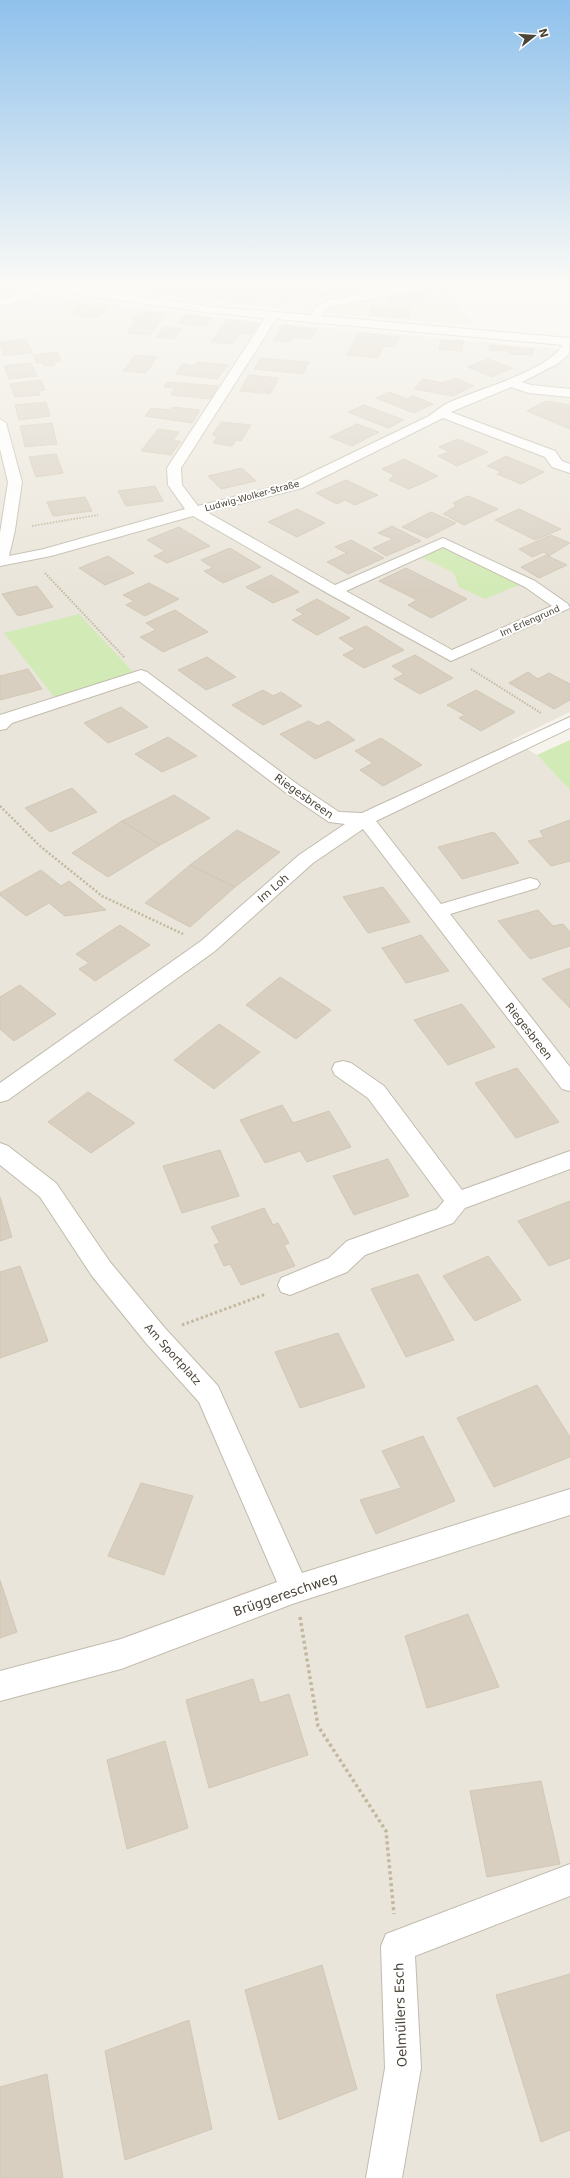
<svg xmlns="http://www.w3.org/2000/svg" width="570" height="2178" font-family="'DejaVu Sans',sans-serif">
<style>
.residential{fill:#eae5da}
.green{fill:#d2eab5}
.building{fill:#d8cfc1;stroke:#d3c7b4}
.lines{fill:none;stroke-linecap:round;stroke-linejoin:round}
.minor-casing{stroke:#c2bbae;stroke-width:2}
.path-far3{stroke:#c4b79f;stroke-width:2;stroke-dasharray:1.5 1.5;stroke-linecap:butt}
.path-far2{stroke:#c4b79f;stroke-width:2.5;stroke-dasharray:2 2;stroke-linecap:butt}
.path-far1{stroke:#c4b79f;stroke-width:3;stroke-dasharray:2.5 2.5;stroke-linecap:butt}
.path{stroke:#c4b79f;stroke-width:3.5;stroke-dasharray:3 3;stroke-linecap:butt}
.minor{fill:#fff;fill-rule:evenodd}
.labels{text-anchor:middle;stroke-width:4;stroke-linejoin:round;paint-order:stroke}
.far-street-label{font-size:9px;fill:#4b4439;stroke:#fff}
.street-label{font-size:11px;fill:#4b4439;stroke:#fff}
.near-street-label{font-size:13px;fill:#4b4439;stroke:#fff}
</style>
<rect width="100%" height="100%" fill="#f6f3ec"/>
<path class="residential" d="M 99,287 L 426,287 L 432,290 L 445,288 L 473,325 L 356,316 L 193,300 Z
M 0,288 L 84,301 L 259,322 L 570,350 L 570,712 L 512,740 L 537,755 L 570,790 L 570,2178 L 0,2178 Z"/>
<path class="green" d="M 444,546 L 519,585 L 485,599 L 459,587 L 454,573 L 421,557 Z
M 79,614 L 134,673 L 55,698 L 4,633 Z
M 570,740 L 570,790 L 537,755 Z"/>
<path class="building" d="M 159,287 L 191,287 L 183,295 L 156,291 Z
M 221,287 L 248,287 L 262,288 L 257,300 L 216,298 Z
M 273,287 L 323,287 L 327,295 L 279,299 Z
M 426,291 L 430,299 L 389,301 L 388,298 Z
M 79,304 L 108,307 L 97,318 L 70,315 Z
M 372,306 L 410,307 L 409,318 L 370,316 Z
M 140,311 L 165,314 L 150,335 L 127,333 L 137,320 L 133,320 Z
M 185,315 L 211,318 L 205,326 L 178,323 Z
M 227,319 L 259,323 L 251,334 L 241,333 L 232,344 L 211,342 Z
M 283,325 L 317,329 L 311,339 L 294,337 L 290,342 L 273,340 Z
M 164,327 L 182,329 L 175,339 L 156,337 Z
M 358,333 L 400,337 L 395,347 L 384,346 L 378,358 L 347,355 Z
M 26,339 L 32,353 L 3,356 L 0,342 Z
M 441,340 L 464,341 L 461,351 L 439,349 Z
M 491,345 L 511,347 L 534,349 L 532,355 L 509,354 L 509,351 L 489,350 Z
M 57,352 L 61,361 L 54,362 L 55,365 L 44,366 L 43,363 L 36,363 L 33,355 Z
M 135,355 L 157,357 L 146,373 L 123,371 Z
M 260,358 L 309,362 L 303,374 L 254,369 Z
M 488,359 L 512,368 L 492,377 L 468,367 Z
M 197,362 L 228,365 L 217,379 L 176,374 L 182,364 L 194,366 Z
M 31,363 L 37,376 L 9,379 L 4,366 Z
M 249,375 L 279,378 L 270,394 L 240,391 Z
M 455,378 L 474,386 L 453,396 L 414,389 L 423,379 L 443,383 Z
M 41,380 L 45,390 L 38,391 L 40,395 L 15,397 L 10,384 Z
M 167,382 L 218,386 L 211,399 L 171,395 L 175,388 L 164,387 Z
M 389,392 L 407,399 L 413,396 L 433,404 L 414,413 L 376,398 Z
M 546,401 L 570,405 L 570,429 L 527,411 Z
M 46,402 L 50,416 L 19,420 L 15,405 Z
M 364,405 L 404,420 L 388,428 L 348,412 Z
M 172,407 L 200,410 L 192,423 L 145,416 L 151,408 L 170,410 Z
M 221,422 L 251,425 L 241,441 L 236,440 L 232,446 L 213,443 L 217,437 L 212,435 Z
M 52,423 L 57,444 L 25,447 L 20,426 Z
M 357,424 L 379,432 L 352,446 L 330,437 Z
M 158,429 L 179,432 L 173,441 L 181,441 L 171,455 L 141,451 Z
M 458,439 L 488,452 L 457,466 L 438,456 L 449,452 L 439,447 Z
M 56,454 L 63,473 L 36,477 L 29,457 Z
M 506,456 L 544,472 L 521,484 L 497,474 L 502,472 L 487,466 Z
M 404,459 L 438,476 L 409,489 L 389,480 L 394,475 L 382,469 Z
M 242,468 L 256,481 L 221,489 L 208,476 Z
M 346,480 L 378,495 L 355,505 L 345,500 L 337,504 L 316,493 Z
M 155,486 L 163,501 L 126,506 L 118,491 Z
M 468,496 L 471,497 L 498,509 L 464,525 L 443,514 L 456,506 L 453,503 Z
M 85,497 L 92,511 L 53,516 L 47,502 Z
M 297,509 L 325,523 L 297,537 L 268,522 Z
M 519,509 L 561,529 L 535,540 L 495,520 Z
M 431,512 L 456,523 L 427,538 L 402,527 Z
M 392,526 L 421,541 L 386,556 L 373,548 L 393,539 L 378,533 Z
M 179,527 L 210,546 L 167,563 L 154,556 L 165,551 L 147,540 Z
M 551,535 L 570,543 L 549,556 L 544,552 L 532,557 L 519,549 Z
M 351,540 L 384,558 L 348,574 L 327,562 L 347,553 L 335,547 Z
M 230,548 L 261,567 L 223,583 L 204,571 L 213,568 L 201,560 Z
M 546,555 L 567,565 L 539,578 L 521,567 Z
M 108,556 L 134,573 L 105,585 L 79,568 Z
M 406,568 L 467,599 L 431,618 L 408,605 L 417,600 L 379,581 Z
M 271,575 L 299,592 L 273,603 L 246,587 Z
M 149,583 L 179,599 L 145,616 L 126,605 L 134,601 L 123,595 Z
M 37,586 L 53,607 L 18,616 L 2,594 Z
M 317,599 L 350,618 L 317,635 L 292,620 L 304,614 L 296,610 Z
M 175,610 L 208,632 L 163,652 L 140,637 L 156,630 L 146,623 Z
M 366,626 L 404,650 L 364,668 L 343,655 L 355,649 L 339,638 Z
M 415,655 L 453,678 L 420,694 L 394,679 L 404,674 L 392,666 Z
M 207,657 L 236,677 L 206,690 L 178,670 Z
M 28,669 L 42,689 L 0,700 L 0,676 Z
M 528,672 L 538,679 L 549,673 L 570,684 L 570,700 L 554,709 L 509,683 Z
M 263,690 L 273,696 L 281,692 L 302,706 L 263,725 L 232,705 Z
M 476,690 L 515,712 L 481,731 L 459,718 L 465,715 L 447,705 Z
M 121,707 L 148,727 L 108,743 L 84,723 Z
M 309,721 L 318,726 L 328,721 L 355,740 L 315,759 L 280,734 Z
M 168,737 L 197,756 L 162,772 L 135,754 Z
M 381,738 L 422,765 L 383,786 L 360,770 L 373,763 L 355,751 Z
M 72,788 L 97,812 L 50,832 L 25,808 Z
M 174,795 L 210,818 L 160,845 L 122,821 Z
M 570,820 L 570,861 L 551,866 L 528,841 L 544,837 L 540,831 Z
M 122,821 L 160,845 L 108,877 L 72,853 Z
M 237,830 L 280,852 L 235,887 L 190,865 Z
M 494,832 L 519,863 L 462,879 L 438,847 Z
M 190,865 L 235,887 L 190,927 L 145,903 Z
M 41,870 L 61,886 L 69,881 L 106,910 L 65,916 L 49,903 L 26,916 L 0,895 L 0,893 Z
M 383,887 L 410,922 L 368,933 L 343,897 Z
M 538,910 L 553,926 L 563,924 L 570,932 L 570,946 L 530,959 L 498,921 Z
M 120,925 L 150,945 L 95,981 L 79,969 L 89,963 L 76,954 Z
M 421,935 L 449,971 L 406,983 L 382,948 Z
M 570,968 L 570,1008 L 542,979 Z
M 280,977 L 331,1010 L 296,1039 L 246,1005 Z
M 20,985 L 56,1014 L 14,1041 L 0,1029 L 0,997 Z
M 462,1004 L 495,1047 L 448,1065 L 414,1020 Z
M 219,1024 L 260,1052 L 214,1089 L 174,1060 Z
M 517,1068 L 559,1122 L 516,1138 L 475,1083 Z
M 88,1092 L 135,1123 L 91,1153 L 48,1122 Z
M 282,1105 L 293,1123 L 329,1111 L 351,1147 L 307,1162 L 300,1151 L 265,1163 L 240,1120 Z
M 220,1150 L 239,1196 L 182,1213 L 163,1166 Z
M 388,1159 L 409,1196 L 354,1215 L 333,1176 Z
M 0,1197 L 12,1237 L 0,1241 Z
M 570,1201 L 570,1258 L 549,1266 L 518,1221 Z
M 264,1208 L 273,1225 L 278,1223 L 289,1243 L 284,1245 L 295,1266 L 241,1285 L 230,1264 L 224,1266 L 214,1245 L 220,1243 L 211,1227 Z
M 488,1256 L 521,1300 L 475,1321 L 443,1276 Z
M 20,1266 L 48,1341 L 0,1358 L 0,1272 Z
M 418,1274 L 454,1340 L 406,1357 L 371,1289 Z
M 338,1333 L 365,1387 L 300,1408 L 275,1352 Z
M 537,1385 L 570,1437 L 570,1457 L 494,1487 L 457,1418 Z
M 423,1436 L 455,1501 L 376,1534 L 360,1500 L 401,1488 L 382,1451 Z
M 141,1483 L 193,1496 L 164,1575 L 108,1556 Z
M 0,1580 L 17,1632 L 0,1638 Z
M 468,1614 L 499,1687 L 427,1708 L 405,1636 Z
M 253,1679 L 260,1703 L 289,1694 L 308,1755 L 209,1788 L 186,1700 Z
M 165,1741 L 188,1828 L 127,1849 L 107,1760 Z
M 541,1781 L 560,1864 L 487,1877 L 470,1791 Z
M 322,1965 L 357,2089 L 279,2120 L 245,1990 Z
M 570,1974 L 570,2130 L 541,2142 L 496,1995 Z
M 189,2020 L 212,2129 L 125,2160 L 105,2051 Z
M 47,2074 L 63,2178 L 0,2178 L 0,2087 Z"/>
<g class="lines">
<g class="minor-casing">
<path id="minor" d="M 31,287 L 74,287 L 213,307 L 311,315 L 317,306 L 329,300 L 401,287 L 429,287 L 424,290 L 332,306 L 325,310 L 321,316 L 570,338 L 569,354 L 557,364 L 522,382 L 531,385 L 570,389 L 570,397 L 529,393 L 511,387 L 451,412 L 555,451 L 562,461 L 570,464 L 570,473 L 552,467 L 545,457 L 443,418 L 302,488 L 207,512 L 335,585 L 443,538 L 535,581 L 568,604 L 570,608 L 451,661 L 329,594 L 193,516 L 51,556 L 0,566 L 0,533 L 8,482 L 0,449 L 0,419 L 6,423 L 22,482 L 15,530 L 9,556 L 44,549 L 185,509 L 168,485 L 167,468 L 265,318 L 213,313 L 43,290 L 26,300 L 0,306 L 0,300 L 18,295 ZM 276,319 L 563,345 C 546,372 477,389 448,403 C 440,407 434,413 427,417 L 292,482 L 198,506 L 182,485 L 181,468 ZM 443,547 L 525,587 L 552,606 L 452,650 L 346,591 Z
M 141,670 L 147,672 L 297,784 L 339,812 L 362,813 L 570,717 L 570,728 L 376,821 L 441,904 L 530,878 L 537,880 L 540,884 L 537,888 L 450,914 L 570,1067 L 570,1091 L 562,1089 L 363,829 L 313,863 L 215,951 L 8,1100 L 0,1102 L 0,1083 L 201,941 L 299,855 L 345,824 L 329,822 L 285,792 L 139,681 L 12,723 L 6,729 L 0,730 L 0,715 Z
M 343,1061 L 351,1063 L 384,1086 L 462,1190 L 570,1151 L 570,1169 L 465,1208 L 453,1223 L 365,1255 L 347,1272 L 290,1295 L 281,1292 L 278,1285 L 281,1278 L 329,1258 L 347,1241 L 437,1209 L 444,1201 L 368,1098 L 335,1075 L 332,1069 L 335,1063 Z
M 0,1143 L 8,1146 L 56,1183 L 110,1262 L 164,1327 L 218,1386 L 302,1573 L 570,1489 L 570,1515 L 295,1603 L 121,1669 L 0,1701 L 0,1671 L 121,1639 L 277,1582 L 199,1402 L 146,1343 L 92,1276 L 40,1197 L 0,1165 Z
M 570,1864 L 570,1896 L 415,1956 L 421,2068 L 402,2178 L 366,2178 L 385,2068 L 381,1946 L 386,1934 Z"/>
</g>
<path class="path-far3" d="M 32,526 L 98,515
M 45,573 L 125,658
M 471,669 L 541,713"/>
<path class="path-far2" d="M 0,806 L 40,846 L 102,896 L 183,934"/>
<path class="path-far1" d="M 182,1325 L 266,1294"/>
<path class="path" d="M 300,1617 L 318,1726 L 386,1831 L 394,1914"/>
<use href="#minor" class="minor"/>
</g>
<linearGradient id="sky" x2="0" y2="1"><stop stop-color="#8fc1ec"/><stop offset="0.48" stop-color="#fbfaf6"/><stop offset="1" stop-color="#fbfaf6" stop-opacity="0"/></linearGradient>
<rect width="570" height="592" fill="url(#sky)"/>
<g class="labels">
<g class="far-street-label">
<text transform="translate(252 496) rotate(-15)" y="3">Ludwig-Wolker-Straße</text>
<text transform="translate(530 621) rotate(-24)" y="3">Im Erlengrund</text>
</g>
<g class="street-label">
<text transform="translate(304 796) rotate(35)" y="4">Riegesbreen</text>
<text transform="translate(273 888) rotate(-41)" y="4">Im Loh</text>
<text transform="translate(529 1031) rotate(52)" y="4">Riegesbreen</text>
<text transform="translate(173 1354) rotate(48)" y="4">Am Sportplatz</text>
</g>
<g class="near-street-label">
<text transform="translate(285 1594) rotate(-19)" y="5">Brüggereschweg</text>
<text transform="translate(400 2015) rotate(-92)" y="5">Oelmüllers Esch</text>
</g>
</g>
<g transform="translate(534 36) rotate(73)" stroke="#ffffff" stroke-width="3" paint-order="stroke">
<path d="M0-3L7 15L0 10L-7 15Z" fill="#4b4439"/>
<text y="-6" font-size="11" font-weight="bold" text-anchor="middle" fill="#4b4439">N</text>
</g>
</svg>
